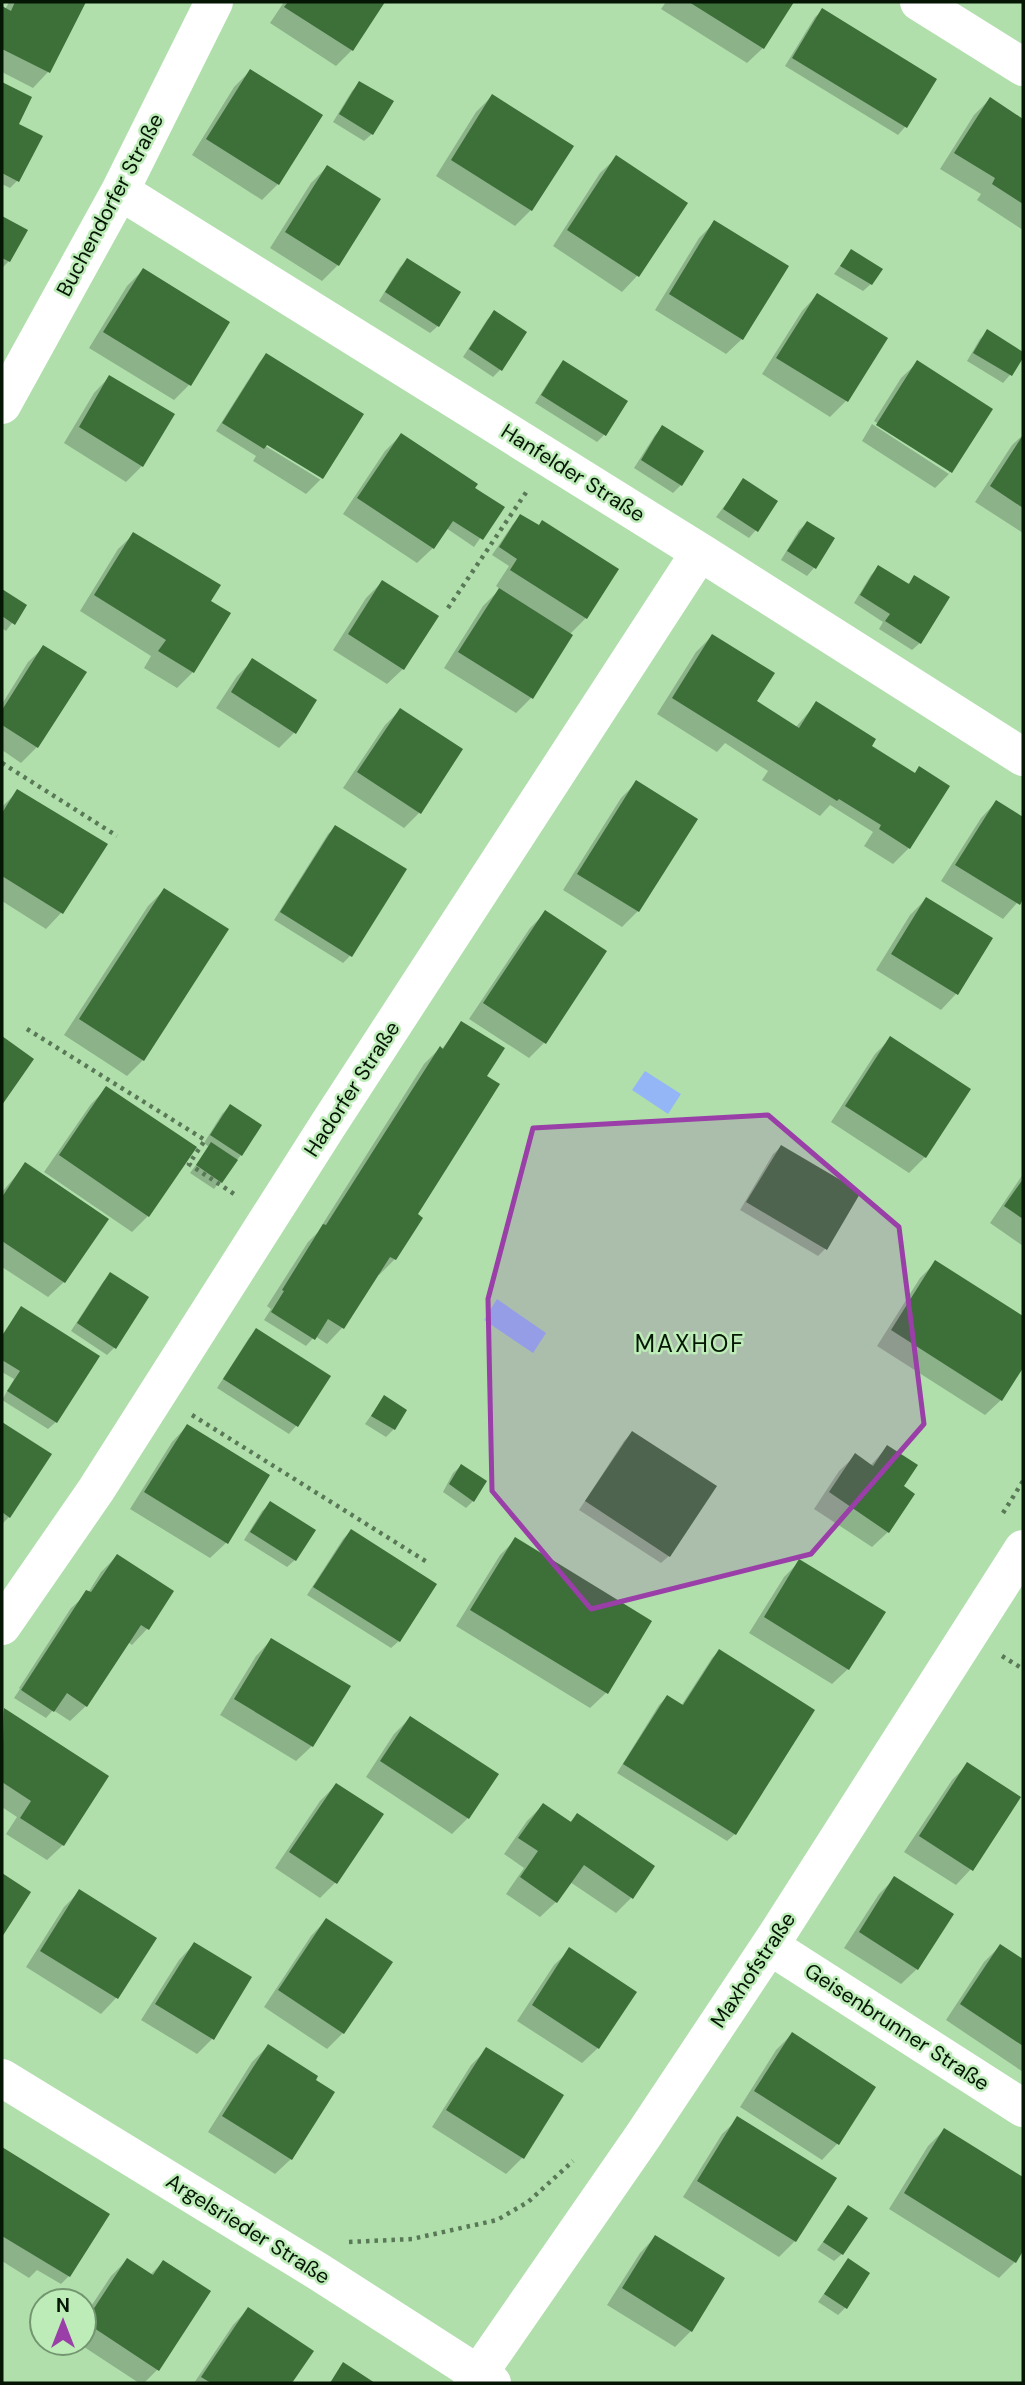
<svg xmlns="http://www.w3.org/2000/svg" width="1025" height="2385" font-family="'DM Sans',sans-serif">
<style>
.water{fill:#94b6f7}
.shadow{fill:#0003;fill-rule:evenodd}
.building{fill:#3d6f39}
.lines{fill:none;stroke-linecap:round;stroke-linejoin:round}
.path{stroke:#587856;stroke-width:4.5;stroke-dasharray:3.5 5;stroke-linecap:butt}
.minor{stroke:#fff;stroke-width:38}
.marked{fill:#9a3ea8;fill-opacity:0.2;stroke:#9a3ea8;stroke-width:5;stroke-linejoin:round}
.labels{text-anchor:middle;stroke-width:5;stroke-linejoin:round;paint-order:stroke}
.street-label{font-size:21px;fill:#051604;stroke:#bdecb8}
.quarter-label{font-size:24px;letter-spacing:2px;fill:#051604;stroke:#bdecb8}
</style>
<rect width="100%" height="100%" fill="#b0dfac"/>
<path class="water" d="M 645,1071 L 681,1094 L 668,1114 L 632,1090 Z
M 497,1299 L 546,1333 L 533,1353 L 484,1320 Z"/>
<path class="shadow" d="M 9,2 L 84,2 L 48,72 L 33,88 L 2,72 L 2,8 L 5,10 Z
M 284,2 L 383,2 L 352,50 L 336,66 L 270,23 Z
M 666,2 L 792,2 L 763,48 L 747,63 L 661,9 Z
M 823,10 L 935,79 L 905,127 L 898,135 L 785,66 L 815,17 Z
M 250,71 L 278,184 L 262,200 L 192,155 L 234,87 Z
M 360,83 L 372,134 L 364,141 L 333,122 L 352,91 Z
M 2,84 L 30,98 L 16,125 L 18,180 L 10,188 L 2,184 Z
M 492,96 L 531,210 L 515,226 L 436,176 L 476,112 Z
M 990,99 L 1023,120 L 1023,230 L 977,200 L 981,194 L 940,169 L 974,115 Z
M 616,158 L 685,203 L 637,276 L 622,292 L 553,246 L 600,173 Z
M 327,167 L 338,265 L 322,281 L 270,248 L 311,183 Z
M 2,218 L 25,231 L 9,261 L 2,268 Z
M 715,222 L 742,339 L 726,354 L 655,310 L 699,238 Z
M 851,251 L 871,284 L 863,291 L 834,274 Z
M 408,260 L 438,326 L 430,333 L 379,301 L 400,267 Z
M 143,270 L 189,385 L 174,400 L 89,348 L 127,286 Z
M 817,295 L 886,338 L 846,401 L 830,417 L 762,374 L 802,311 Z
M 494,313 L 501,369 L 493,377 L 463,357 L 487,320 Z
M 987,332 L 1023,354 L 1010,375 L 1003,383 L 967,361 L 980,339 Z
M 266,355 L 322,478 L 306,494 L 253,461 L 256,456 L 216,431 L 259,363 ZM 261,439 L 321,476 L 321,480 L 259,442 Z
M 564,363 L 604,435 L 597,442 L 535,403 L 556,370 Z
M 917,363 L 991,409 L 949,473 L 949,470 L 874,421 L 901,378 Z
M 109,377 L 142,466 L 126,482 L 64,443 L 94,393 Z
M 872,424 L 949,474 L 935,488 L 862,441 Z
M 662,428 L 681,485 L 673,493 L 634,468 L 655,435 Z
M 401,435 L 502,507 L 474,547 L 446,528 L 433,548 L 417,563 L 343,514 L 385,451 Z
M 1023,435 L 1023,533 L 975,502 L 1012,445 Z
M 744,480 L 756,530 L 749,538 L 716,517 Z
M 521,516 L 586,618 L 569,635 L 531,698 L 516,713 L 444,668 L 483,606 L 500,589 L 496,586 L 509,566 L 492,555 L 513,524 Z
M 807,523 L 833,538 L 814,568 L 807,576 L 781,560 L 799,530 Z
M 134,534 L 209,601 L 229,614 L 193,672 L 177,688 L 144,668 L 151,656 L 80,611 L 118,549 Z
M 879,567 L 907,585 L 914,578 L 920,643 L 912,650 L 879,629 L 883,622 L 854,603 L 871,575 Z
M 382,582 L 403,669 L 387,684 L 333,650 L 366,598 Z
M 2,591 L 25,606 L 6,631 L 2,628 Z
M 712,636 L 754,702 L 795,728 L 816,704 L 870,747 L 914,774 L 919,769 L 909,848 L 893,864 L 864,846 L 873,832 L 830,805 L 820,816 L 762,780 L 768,771 L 725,743 L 717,752 L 657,714 L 696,652 Z
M 44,647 L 37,747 L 21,763 L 2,750 L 2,704 L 28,662 Z
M 253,660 L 295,732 L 279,748 L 216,708 L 237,676 Z
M 400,710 L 419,813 L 404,828 L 343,788 L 385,725 Z
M 637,782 L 638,911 L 622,927 L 563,890 L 621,798 Z
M 18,791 L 106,844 L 61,913 L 46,929 L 2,901 L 2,807 Z
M 996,802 L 1023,819 L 1023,896 L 1003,919 L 941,881 L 981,818 Z
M 336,827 L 350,956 L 343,963 L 274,920 L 328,834 Z
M 164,890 L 143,1060 L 127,1076 L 64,1035 L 148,906 Z
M 926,899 L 990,939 L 956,994 L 941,1010 L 876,970 L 910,915 Z
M 545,913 L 544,1043 L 529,1058 L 469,1019 L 530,928 Z
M 461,1023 L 484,1076 L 395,1259 L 379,1275 L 377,1274 L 342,1328 L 327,1344 L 315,1336 L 306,1346 L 264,1320 L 271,1309 L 267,1306 L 308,1242 L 317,1233 L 424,1064 L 440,1048 L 442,1049 Z
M 890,1039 L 925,1157 L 909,1173 L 831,1122 L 875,1054 Z
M 107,1088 L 148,1216 L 132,1232 L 44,1172 L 91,1104 Z
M 230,1106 L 241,1155 L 214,1189 L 190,1173 L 209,1147 L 204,1143 L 222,1114 Z
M 781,1147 L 825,1249 L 818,1256 L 740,1210 L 773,1154 Z
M 25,1165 L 64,1282 L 48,1297 L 2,1267 L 2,1192 Z
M 1023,1174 L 1023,1246 L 990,1223 Z
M 935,1263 L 1023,1318 L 1023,1364 L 1001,1400 L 985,1415 L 877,1346 L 920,1278 Z
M 111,1274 L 114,1348 L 107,1355 L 71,1331 L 103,1282 Z
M 21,1308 L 56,1422 L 48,1429 L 2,1400 L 14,1379 L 2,1372 L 2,1335 Z
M 257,1330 L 329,1377 L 296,1426 L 289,1434 L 217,1388 L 249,1338 Z
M 384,1397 L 394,1429 L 386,1437 L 365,1424 Z
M 2,1424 L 49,1455 L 9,1517 L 2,1524 Z
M 187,1426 L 226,1543 L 210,1558 L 130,1509 L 172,1442 Z
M 632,1433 L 669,1556 L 661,1563 L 579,1510 L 624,1441 Z
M 887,1447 L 888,1532 L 872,1547 L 814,1509 L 839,1471 L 855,1456 L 870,1466 Z
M 461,1466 L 473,1501 L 466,1508 L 443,1492 L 453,1473 Z
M 270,1504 L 295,1560 L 287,1567 L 244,1540 L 262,1511 Z
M 351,1531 L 399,1641 L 391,1648 L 307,1595 L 343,1539 Z
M 516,1539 L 606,1693 L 590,1708 L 456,1626 L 500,1555 Z
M 117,1556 L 172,1592 L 147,1629 L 132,1645 L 128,1642 L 86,1706 L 70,1721 L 53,1710 L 46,1718 L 14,1698 L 20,1689 L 19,1688 L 71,1608 L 88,1593 L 101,1572 Z
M 800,1561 L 848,1669 L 832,1684 L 749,1633 L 784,1577 Z
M 271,1640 L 312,1746 L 296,1761 L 220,1715 L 256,1656 Z
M 719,1651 L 735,1834 L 727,1841 L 617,1773 L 659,1705 L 667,1697 L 681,1706 L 712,1658 Z
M 4,1710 L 107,1777 L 63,1845 L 47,1860 L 6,1834 L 17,1817 L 2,1807 L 2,1713 Z
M 410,1718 L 468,1818 L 452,1834 L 366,1777 L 394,1734 Z
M 968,1764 L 971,1869 L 956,1885 L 904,1852 L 952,1780 Z
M 336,1785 L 336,1882 L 320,1898 L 275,1868 L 320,1801 Z
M 543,1805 L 569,1823 L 577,1815 L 631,1898 L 616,1913 L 570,1882 L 556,1902 L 540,1917 L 506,1894 L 524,1868 L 504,1854 L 527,1821 Z
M 895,1878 L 917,1969 L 901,1984 L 844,1948 L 879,1894 Z
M 80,1891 L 154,1939 L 116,1998 L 101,2014 L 26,1967 L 64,1907 Z
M 326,1920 L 390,1962 L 343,2033 L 327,2049 L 264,2007 L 311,1936 Z
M 194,1944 L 212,2039 L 197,2054 L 141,2020 L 179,1960 Z
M 1000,1946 L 1023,1962 L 1023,2072 L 946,2020 L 984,1962 Z
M 570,1950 L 598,2048 L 582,2063 L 517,2021 L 554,1965 Z
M 792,2034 L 874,2088 L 837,2144 L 822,2160 L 740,2107 L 776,2050 Z
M 268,2046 L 291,2159 L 275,2174 L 208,2132 L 252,2062 Z
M 487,2049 L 522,2158 L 506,2174 L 432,2127 L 471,2065 Z
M 738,2119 L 834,2179 L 795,2241 L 779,2257 L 683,2197 L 722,2134 Z
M 944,2130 L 1023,2179 L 1023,2248 L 1015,2262 L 999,2278 L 889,2209 L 928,2146 Z
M 2,2149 L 108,2214 L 69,2276 L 61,2284 L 37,2270 L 29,2278 L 2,2261 Z
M 848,2207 L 842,2254 L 834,2261 L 817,2250 Z
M 655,2237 L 723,2279 L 691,2331 L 675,2347 L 607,2305 L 640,2253 Z
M 127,2260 L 150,2275 L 163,2262 L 158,2369 L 144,2383 L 139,2383 L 78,2343 L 84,2343 L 84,2317 L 111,2276 Z
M 848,2260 L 845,2308 L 838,2315 L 818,2302 Z
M 248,2309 L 312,2351 L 290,2383 L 194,2383 L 233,2325 Z"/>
<path class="building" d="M 15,2 L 86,2 L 50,73 L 2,49 L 2,6 L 11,11 Z
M 288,2 L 385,2 L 353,51 L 284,7 Z
M 689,2 L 794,2 L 764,49 Z
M 822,8 L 937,79 L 907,128 L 792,58 Z
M 250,69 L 323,115 L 279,185 L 206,139 Z
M 359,81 L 394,101 L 373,135 L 339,114 Z
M 2,82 L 32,97 L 19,124 L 43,136 L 19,182 L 2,173 Z
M 492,94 L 574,146 L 532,211 L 451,160 Z
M 990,97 L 1023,119 L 1023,204 L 992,184 L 995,178 L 954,153 Z
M 616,155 L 688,203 L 639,277 L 567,230 Z
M 327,165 L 381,199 L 339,266 L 285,232 Z
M 2,216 L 28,230 L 10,262 L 2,258 Z
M 714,220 L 789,266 L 743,340 L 669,294 Z
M 851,249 L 883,269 L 872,285 L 840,266 Z
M 407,258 L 461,292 L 439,327 L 385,292 Z
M 143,268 L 230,322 L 191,386 L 103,332 Z
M 817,293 L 888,338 L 848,402 L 776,358 Z
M 494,310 L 527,332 L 502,371 L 469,349 Z
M 987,329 L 1023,352 L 1023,358 L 1012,376 L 973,353 Z
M 266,353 L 364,414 L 323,479 L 267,445 L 264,449 L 222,423 Z
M 563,360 L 628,401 L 606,436 L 541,395 Z
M 917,360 L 993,409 L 952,473 L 876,425 Z
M 109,375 L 175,414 L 143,467 L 79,427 Z
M 662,425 L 704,451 L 682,486 L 641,460 Z
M 401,433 L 478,484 L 475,488 L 505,507 L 483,540 L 453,521 L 434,549 L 357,498 Z
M 1023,435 L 1023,508 L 990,486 Z
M 743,478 L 778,501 L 758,532 L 723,509 Z
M 520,514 L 539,525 L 542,520 L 619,569 L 587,619 L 510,570 L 517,559 L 499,547 Z
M 807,521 L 835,538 L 816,569 L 787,551 Z
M 133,532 L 221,585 L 211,601 L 231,613 L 194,673 L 158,651 L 166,640 L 94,595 Z
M 878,565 L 909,584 L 914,575 L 950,597 L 921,644 L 885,621 L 890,614 L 860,595 Z
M 382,580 L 439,616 L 404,670 L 348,634 Z
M 499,588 L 573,635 L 533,699 L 458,652 Z
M 2,589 L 27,605 L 15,625 L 2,616 Z
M 712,634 L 775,673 L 757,701 L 799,728 L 816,701 L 876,739 L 872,746 L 915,773 L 919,766 L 950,786 L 910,849 L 879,829 L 881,825 L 839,799 L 837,801 L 672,698 Z
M 43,645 L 87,672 L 38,748 L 2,725 L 2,710 Z
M 252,658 L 317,700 L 296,734 L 231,692 Z
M 400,708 L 463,749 L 421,814 L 357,772 Z
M 636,780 L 698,819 L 639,912 L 577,874 Z
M 17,789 L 108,844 L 63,914 L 2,876 L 2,813 Z
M 996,800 L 1023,817 L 1023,899 L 1020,905 L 955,865 Z
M 335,825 L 407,869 L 352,957 L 280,912 Z
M 164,888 L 229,929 L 144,1061 L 79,1019 Z
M 926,897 L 993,938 L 958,995 L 891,954 Z
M 545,910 L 607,951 L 546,1044 L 483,1003 Z
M 461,1021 L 505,1048 L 487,1076 L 500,1084 L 418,1214 L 423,1218 L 396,1260 L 390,1257 L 344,1329 L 328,1319 L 315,1340 L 271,1312 L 284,1291 L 282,1290 L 323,1224 L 326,1225 L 440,1046 L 443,1049 Z
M 2,1036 L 34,1059 L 2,1105 Z
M 890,1036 L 971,1089 L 926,1158 L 845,1106 Z
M 106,1086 L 197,1147 L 149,1217 L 59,1155 Z
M 230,1104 L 262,1125 L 242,1156 L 210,1135 Z
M 211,1142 L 238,1160 L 222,1183 L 196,1165 Z
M 781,1145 L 861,1192 L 827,1250 L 746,1202 Z
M 25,1162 L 109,1219 L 65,1283 L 2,1241 L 2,1197 Z
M 1023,1179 L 1023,1219 L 1004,1206 Z
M 935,1260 L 1023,1316 L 1023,1368 L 1002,1401 L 891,1330 Z
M 110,1272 L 149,1297 L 116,1349 L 77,1323 Z
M 21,1306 L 100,1356 L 57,1423 L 7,1391 L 20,1371 L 2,1360 L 2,1336 Z
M 256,1328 L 331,1376 L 298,1427 L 223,1379 Z
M 384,1395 L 407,1410 L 395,1430 L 371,1416 Z
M 2,1422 L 52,1454 L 10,1518 L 2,1512 Z
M 187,1424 L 270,1475 L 228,1544 L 144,1492 Z
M 632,1431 L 717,1486 L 670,1557 L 585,1501 Z
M 887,1445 L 918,1465 L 904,1486 L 915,1494 L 889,1533 L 829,1492 L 855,1453 L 873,1466 Z
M 461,1464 L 487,1481 L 474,1502 L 449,1484 Z
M 270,1501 L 316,1530 L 296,1561 L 250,1532 Z
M 351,1529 L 437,1584 L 400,1642 L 313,1587 Z
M 515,1537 L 652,1621 L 608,1694 L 470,1610 Z
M 117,1554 L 174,1591 L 149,1630 L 141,1625 L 87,1707 L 67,1693 L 54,1712 L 21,1690 L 86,1590 L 91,1592 Z
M 799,1559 L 886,1612 L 849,1670 L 764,1617 Z
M 271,1638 L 351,1686 L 313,1747 L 234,1699 Z
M 719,1649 L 815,1710 L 736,1835 L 623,1764 L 667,1695 L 683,1705 Z
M 4,1708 L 109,1776 L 64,1846 L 20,1818 L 31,1801 L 2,1782 Z
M 410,1716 L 499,1774 L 469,1819 L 380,1761 Z
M 967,1762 L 1021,1797 L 973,1871 L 919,1836 Z
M 336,1783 L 384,1814 L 337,1884 L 289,1852 Z
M 543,1803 L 571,1822 L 577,1813 L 655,1866 L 633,1899 L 584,1865 L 557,1903 L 520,1877 L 538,1851 L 518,1838 Z
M 2,1873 L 31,1892 L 2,1937 Z
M 894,1876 L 954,1914 L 918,1970 L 859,1932 Z
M 79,1889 L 157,1938 L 118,1999 L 40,1951 Z
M 326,1918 L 393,1962 L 344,2034 L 278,1990 Z
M 194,1942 L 252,1977 L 214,2040 L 155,2004 Z
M 1000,1944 L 1023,1959 L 1023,2046 L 960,2004 Z
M 569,1947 L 637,1992 L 599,2049 L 532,2005 Z
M 792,2032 L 876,2087 L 839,2145 L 754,2091 Z
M 268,2044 L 318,2076 L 316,2080 L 335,2092 L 292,2160 L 222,2116 Z
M 486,2047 L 564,2095 L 524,2159 L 446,2110 Z
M 737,2116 L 837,2178 L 796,2242 L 697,2181 Z
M 944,2128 L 1023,2177 L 1023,2251 L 1016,2263 L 904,2193 Z
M 2,2147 L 110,2214 L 70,2277 L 2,2236 Z
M 848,2205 L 868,2218 L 843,2255 L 823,2242 Z
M 655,2235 L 725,2278 L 692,2332 L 622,2288 Z
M 127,2258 L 153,2275 L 163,2260 L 211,2291 L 159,2371 L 85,2322 Z
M 848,2258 L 870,2273 L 847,2309 L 824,2294 Z
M 248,2307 L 314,2351 L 292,2383 L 211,2383 L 201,2377 Z
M 343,2362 L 375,2383 L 330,2383 Z"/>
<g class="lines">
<path class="path" d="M 448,608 L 527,491
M 2,763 L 117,836
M 27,1029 L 205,1140 L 189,1164 L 237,1196
M 192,1415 L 427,1562
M 1003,1513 L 1023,1481
M 1002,1656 L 1023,1669
M 349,2242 L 412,2239 L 497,2220 L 528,2202 L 573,2161"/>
<path class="minor" d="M 919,2 L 1023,67
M 120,191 L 700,552 L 1023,757
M 2,405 L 120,191 L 214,2
M 2,1626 L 96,1490 L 328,1125 L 700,552
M 770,1946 L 1023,2108
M 2,2078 L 319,2272 L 492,2383
M 472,2383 L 643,2136 L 776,1936 L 1023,1549"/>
</g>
<path class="marked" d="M 768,1115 L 899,1227 L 924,1424 L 811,1554 L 591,1609 L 492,1491 L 488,1299 L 533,1128 Z"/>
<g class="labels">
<g class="street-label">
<text transform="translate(110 205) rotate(-62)" y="7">Buchendorfer Straße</text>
<text transform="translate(573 473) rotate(32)" y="7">Hanfelder Straße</text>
<text transform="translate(352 1089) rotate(-57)" y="7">Hadorfer Straße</text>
<text transform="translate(753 1970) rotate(-56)" y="7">Maxhofstraße</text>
<text transform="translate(897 2027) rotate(33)" y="7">Geisenbrunner Straße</text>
<text transform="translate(248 2229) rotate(32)" y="7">Argelsrieder Straße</text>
</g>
<g class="quarter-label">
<text x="690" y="1352">MAXHOF</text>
</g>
</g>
<rect width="1025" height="2385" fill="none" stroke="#051604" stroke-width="7"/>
<g transform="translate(63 2322)"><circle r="33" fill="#bdecb8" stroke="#739670" stroke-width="2"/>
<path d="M0-5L12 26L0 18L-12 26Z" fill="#9a3ea8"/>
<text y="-10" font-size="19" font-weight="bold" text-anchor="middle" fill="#051604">N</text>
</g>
</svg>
